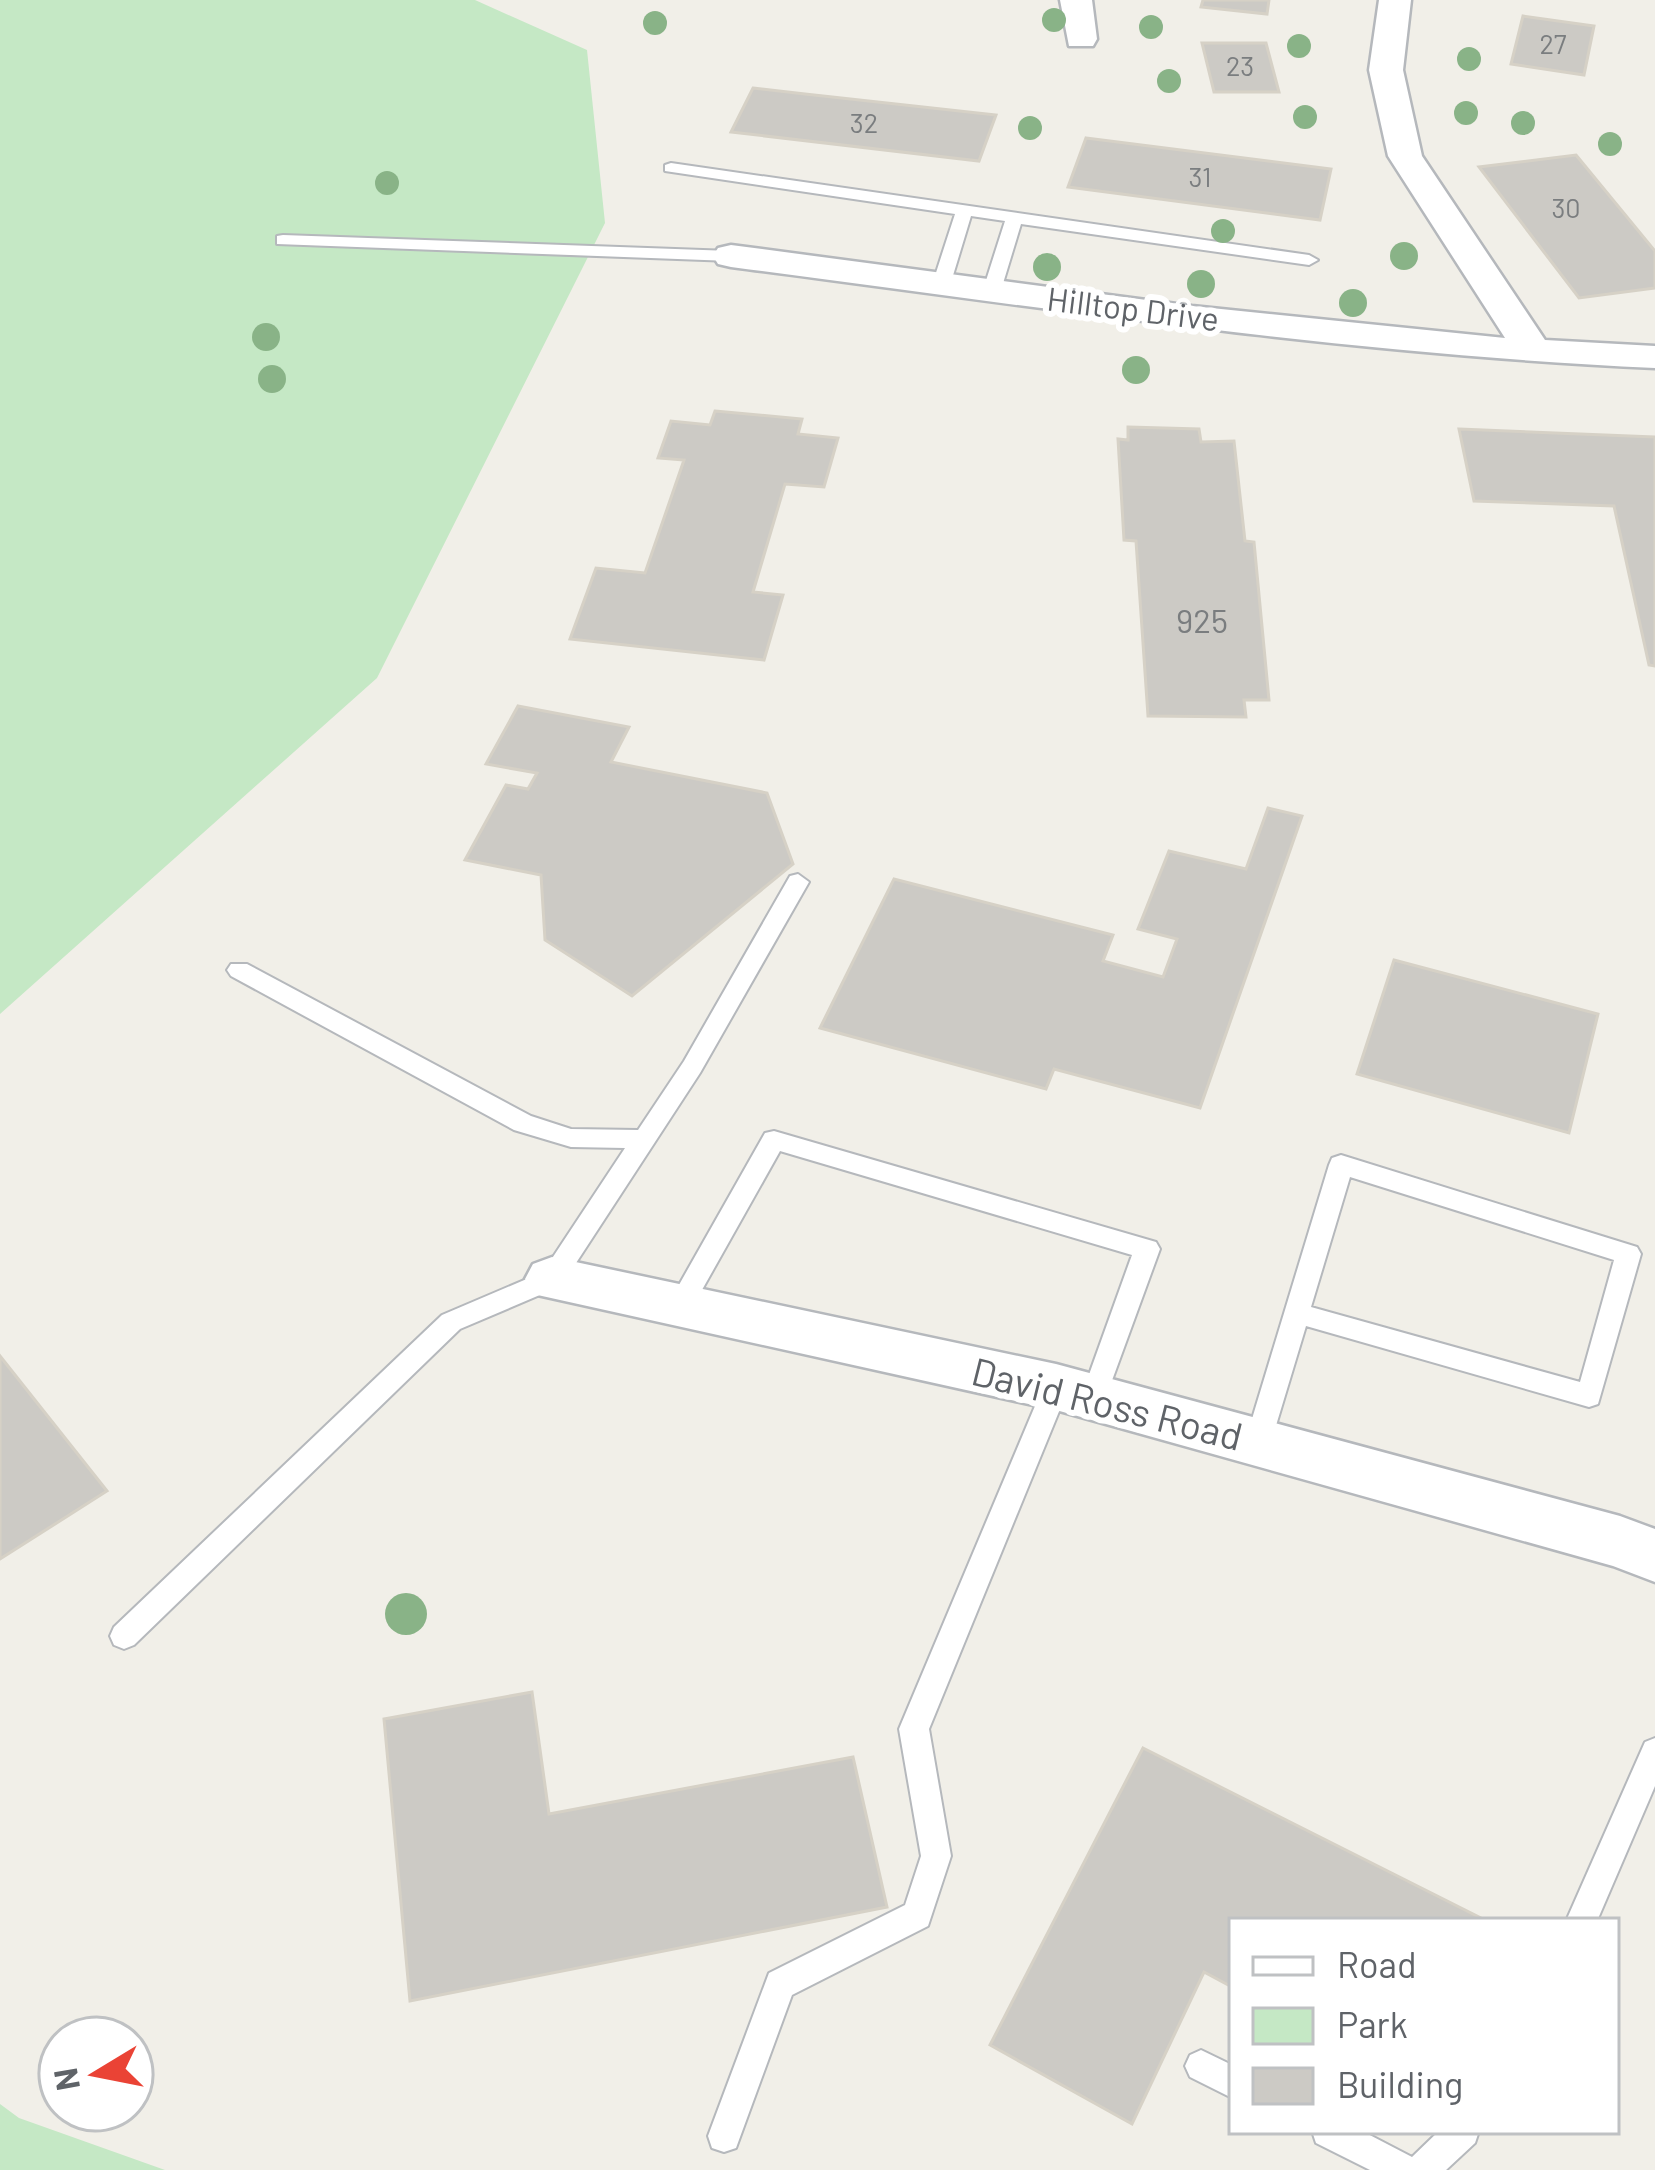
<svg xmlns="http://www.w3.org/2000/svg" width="1655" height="2170" font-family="Barlow,sans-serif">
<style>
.green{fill:#c5e8c5}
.building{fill:#cccac5;stroke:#d6d1c6;stroke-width:3}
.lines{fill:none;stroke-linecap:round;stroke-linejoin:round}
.service-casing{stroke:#b5b8bc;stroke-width:4}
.minor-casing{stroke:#b5b8bc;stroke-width:5}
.service{fill:#fff;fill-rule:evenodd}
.minor{fill:#fff;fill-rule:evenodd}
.tree{fill:#89b387}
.labels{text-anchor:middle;stroke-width:12;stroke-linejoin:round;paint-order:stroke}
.far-number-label{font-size:27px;fill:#7a7d7f}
.far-street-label{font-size:33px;fill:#5f6368;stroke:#fff}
.number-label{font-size:33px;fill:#7a7d7f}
.street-label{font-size:39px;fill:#5f6368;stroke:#fff}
</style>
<rect width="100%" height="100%" fill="#f1efe8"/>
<path class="green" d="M 0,0 L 475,0 L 587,50 L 605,223 L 377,678 L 0,1014 Z
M 0,2104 L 19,2118 L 165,2170 L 0,2170 Z"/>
<path class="building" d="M 1203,0 L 1269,0 L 1267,14 L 1201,7 Z
M 1523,16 L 1594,26 L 1584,75 L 1511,64 Z
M 1202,43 L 1266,43 L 1279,92 L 1214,92 Z
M 753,88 L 805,94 L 996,115 L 979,161 L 731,132 Z
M 1086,138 L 1331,169 L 1320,220 L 1068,187 Z
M 1576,155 L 1655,251 L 1655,288 L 1579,298 L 1479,167 Z
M 715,411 L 802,419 L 798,434 L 838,438 L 824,487 L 785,484 L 753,592 L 783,595 L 764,660 L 570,639 L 596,568 L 645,573 L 684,460 L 658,458 L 671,421 L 710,425 Z
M 1128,427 L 1199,429 L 1201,442 L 1234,441 L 1245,541 L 1254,542 L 1269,700 L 1244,700 L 1246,717 L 1148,716 L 1136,541 L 1124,540 L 1118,439 L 1128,440 Z
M 1459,429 L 1655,437 L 1655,666 L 1649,665 L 1614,506 L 1474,501 Z
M 518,706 L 629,727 L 611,762 L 767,793 L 793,864 L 632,996 L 545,940 L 541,875 L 465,860 L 506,785 L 528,789 L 537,773 L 486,764 Z
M 1268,808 L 1302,816 L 1200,1108 L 1054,1069 L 1046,1089 L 820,1028 L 894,879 L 1113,935 L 1103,961 L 1163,977 L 1177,939 L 1138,929 L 1169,851 L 1246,869 Z
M 1394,960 L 1598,1014 L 1569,1133 L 1357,1074 Z
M 0,1356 L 107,1491 L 0,1559 Z
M 532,1692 L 549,1814 L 853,1757 L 887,1907 L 410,2001 L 384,1719 Z
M 1143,1748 L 1487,1921 L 1232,1921 L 1232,1987 L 1204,1972 L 1132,2124 L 990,2045 Z"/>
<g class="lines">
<g class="service-casing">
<path id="service" d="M 671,163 L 1309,255 L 1318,260 L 1309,265 L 1021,224 L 1001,290 L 992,295 L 983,290 L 1005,221 L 971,216 L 951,282 L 942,287 L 933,282 L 955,214 L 665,171 L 665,165 Z
M 283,235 L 731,251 L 740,256 L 731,261 L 277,244 L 277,236 Z
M 798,874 L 809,882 L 700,1073 L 561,1286 L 460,1329 L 134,1645 L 124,1649 L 114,1645 L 110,1636 L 114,1627 L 442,1315 L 543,1272 L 625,1148 L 571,1147 L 514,1130 L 231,976 L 227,970 L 231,964 L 247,964 L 531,1116 L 571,1129 L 638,1130 L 684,1061 L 790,876 Z
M 774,1131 L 1156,1242 L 1160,1249 L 1103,1405 L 1094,1408 L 1085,1405 L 1081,1397 L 1132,1255 L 780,1151 L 689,1313 L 680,1316 L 671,1313 L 667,1306 L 671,1299 L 765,1133 Z
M 1341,1155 L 1637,1247 L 1641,1254 L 1598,1404 L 1589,1407 L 1306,1326 L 1271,1442 L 1268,1450 L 1258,1453 L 1248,1450 L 1245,1442 L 1329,1165 L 1332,1158 ZM 1350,1177 L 1614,1260 L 1580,1382 L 1311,1307 Z
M 1056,1376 L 1065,1379 L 1069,1387 L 929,1729 L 951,1856 L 928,1926 L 792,1995 L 736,2148 L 724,2152 L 712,2148 L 708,2136 L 769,1973 L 905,1905 L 921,1856 L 899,1729 L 1043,1387 L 1047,1379 Z
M 1655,1738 L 1655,1786 L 1597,1921 L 1566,1921 L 1645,1742 Z
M 1201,2050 L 1232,2065 L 1232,2098 L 1190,2077 L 1185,2066 L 1190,2055 Z
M 1312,2131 L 1362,2131 L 1412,2157 L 1439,2131 L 1479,2131 L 1475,2143 L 1446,2170 L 1370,2170 L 1316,2143 Z"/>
</g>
<g class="minor-casing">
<path id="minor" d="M 1060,0 L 1092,0 L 1097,39 L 1093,46 L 1069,46 Z
M 1379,0 L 1411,0 L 1403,70 L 1422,156 L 1545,340 L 1655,346 L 1655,368 C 1346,354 1039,307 731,267 L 718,264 L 713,256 L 718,248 L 731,245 L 1192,306 L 1505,338 L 1388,156 L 1369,70 Z
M 552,1257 L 1056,1364 L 1620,1516 L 1655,1529 L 1655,1582 L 1613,1566 L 1056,1410 L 533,1294 L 525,1279 L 533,1264 Z"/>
</g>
<use href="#service" class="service"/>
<use href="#minor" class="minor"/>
</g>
<g class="tree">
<circle cx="1054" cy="20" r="12"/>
<circle cx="655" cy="23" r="12"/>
<circle cx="1151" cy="27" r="12"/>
<circle cx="1299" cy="46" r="12"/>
<circle cx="1469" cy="59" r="12"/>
<circle cx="1169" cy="81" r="12"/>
<circle cx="1466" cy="113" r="12"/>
<circle cx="1305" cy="117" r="12"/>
<circle cx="1523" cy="123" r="12"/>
<circle cx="1030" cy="128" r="12"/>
<circle cx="1610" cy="144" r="12"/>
<circle cx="387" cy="183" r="12"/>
<circle cx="1223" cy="231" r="12"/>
<circle cx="1404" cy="256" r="14"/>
<circle cx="1047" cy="267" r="14"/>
<circle cx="1201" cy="284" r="14"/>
<circle cx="1353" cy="303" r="14"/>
<circle cx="266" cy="337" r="14"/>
<circle cx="1136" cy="370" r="14"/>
<circle cx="272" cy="379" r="14"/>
<circle cx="406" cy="1614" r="21"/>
</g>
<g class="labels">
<g class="far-number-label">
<text x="1553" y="54">27</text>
<text x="1240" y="76">23</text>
<text x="864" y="133">32</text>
<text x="1200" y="187">31</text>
<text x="1566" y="218">30</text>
</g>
<g class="far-street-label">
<text transform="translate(1133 309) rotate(7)" y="12">Hilltop Drive</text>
</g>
<g class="number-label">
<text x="1202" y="633">925</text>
</g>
<g class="street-label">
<text transform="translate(1107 1404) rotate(14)" y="14">David Ross Road</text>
</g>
</g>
<rect x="1229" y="1918" width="390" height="216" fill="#ffffff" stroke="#bfc1c3" stroke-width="3"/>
<rect x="1253" y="1957" width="60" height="18" fill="#ffffff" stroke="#bfc1c3" stroke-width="3"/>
<text x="1337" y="1978" font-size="36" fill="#5f6368">Road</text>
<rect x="1253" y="2008" width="60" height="36" fill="#c5e8c5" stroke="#bfc1c3" stroke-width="3"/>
<text x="1337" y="2038" font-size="36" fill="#5f6368">Park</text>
<rect x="1253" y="2068" width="60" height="36" fill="#cccac5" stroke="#bfc1c3" stroke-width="3"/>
<text x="1337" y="2098" font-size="36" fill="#5f6368">Building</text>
<g transform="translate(96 2074) rotate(260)"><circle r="57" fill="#ffffff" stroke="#bfc1c3" stroke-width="3"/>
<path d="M0-9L21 45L0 30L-21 45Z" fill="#ea4335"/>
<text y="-18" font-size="33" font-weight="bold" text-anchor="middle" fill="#5f6368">N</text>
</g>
</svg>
